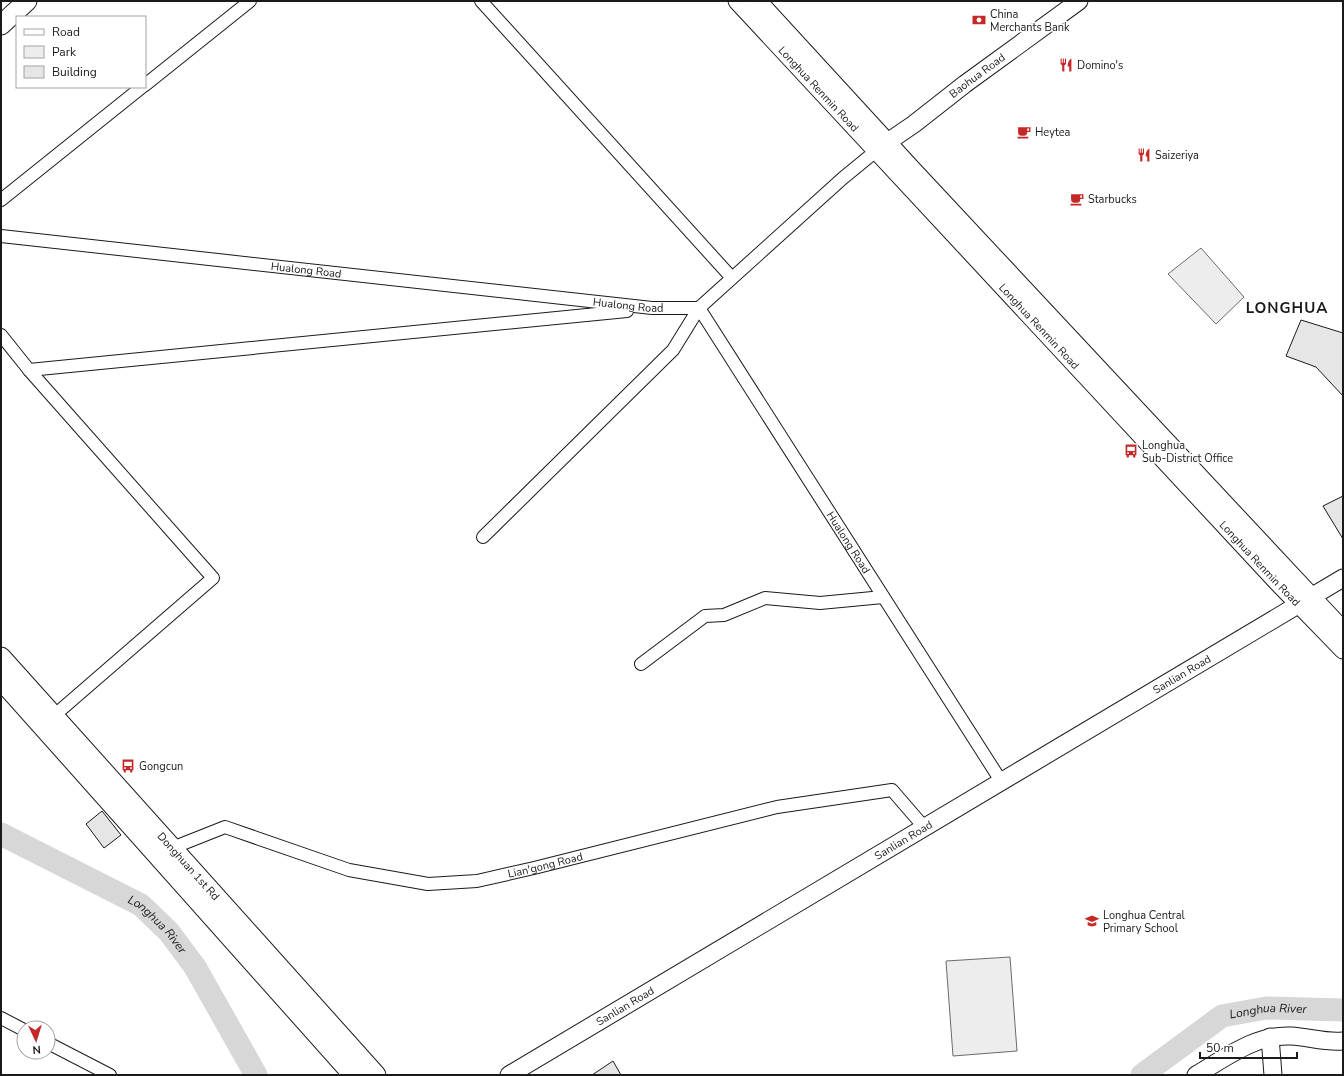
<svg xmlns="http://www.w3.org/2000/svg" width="1344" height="1076" font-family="'Nunito Sans',sans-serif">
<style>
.green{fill:#ededed;stroke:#6a6a6a}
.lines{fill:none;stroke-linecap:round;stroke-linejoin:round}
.river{stroke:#d7d7d7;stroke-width:23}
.building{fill:#e6e6e6;stroke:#1a1a1a}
.street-casing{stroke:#1a1a1a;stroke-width:14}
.secondary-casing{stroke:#1a1a1a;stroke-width:19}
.primary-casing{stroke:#1a1a1a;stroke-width:21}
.street{stroke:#fff;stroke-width:12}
.secondary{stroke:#fff;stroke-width:17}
.primary{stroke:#fff;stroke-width:19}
.labels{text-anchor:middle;stroke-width:3;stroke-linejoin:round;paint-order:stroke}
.poi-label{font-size:11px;fill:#1a1a1a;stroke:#fff;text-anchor:start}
.street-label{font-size:11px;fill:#1a1a1a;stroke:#fff}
.water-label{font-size:12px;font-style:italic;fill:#1a1a1a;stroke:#fff}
.district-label{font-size:15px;font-weight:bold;letter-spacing:1px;fill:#1a1a1a;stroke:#fff}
</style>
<rect width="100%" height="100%" fill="#fff"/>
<path class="green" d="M 1201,248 L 1244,297 L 1216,324 L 1168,274 Z
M 1010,957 L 1017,1051 L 953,1056 L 946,961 Z"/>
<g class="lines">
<g class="river">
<path id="s1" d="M 1,834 L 141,905 L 169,932 L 195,967 L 256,1075"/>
<path id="s2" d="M 1142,1075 L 1222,1016 L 1266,1008 L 1343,1010"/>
</g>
</g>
<path class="building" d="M 1301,320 L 1343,333 L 1343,396 L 1316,367 L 1286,356 Z
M 1343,496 L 1343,539 L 1323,506 Z
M 102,811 L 121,835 L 104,848 L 86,824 Z
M 613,1061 L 621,1075 L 592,1075 Z"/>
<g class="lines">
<g class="street-casing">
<g id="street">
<path d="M 481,1 L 732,278"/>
<path d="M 145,85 L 250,1"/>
<path d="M 1,200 L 142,87"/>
<path id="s3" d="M 1,236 L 652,308 L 699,308 L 1001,781"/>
<path d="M 1,335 L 29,370 L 213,578 L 49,720"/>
<path d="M 29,370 L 627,311"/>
<path d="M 483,537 L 673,350 L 699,308 L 843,178 L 876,151"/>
<path d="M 641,664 L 705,616 L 724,615 L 765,598 L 820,603 L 883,597"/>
<path id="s4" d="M 167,850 L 225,827 L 349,870 L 428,884 L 477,881 L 534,868 L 777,807 L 892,790 L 924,827"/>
<path d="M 1,1018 L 24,1030"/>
<path d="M 48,1043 L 110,1075"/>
</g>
</g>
<g class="secondary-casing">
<g id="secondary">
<path id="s5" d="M 737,1 L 1278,583 L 1343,650"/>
<path d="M 758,1 L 914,171 L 1343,630"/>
<path id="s6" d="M 879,148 L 914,124 L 965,84 L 1079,1"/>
<path d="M 1270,1037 L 1273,1075"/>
<path id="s7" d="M 509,1075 L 1343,578"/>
<path d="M 1196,1075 C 1225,1058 1256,1034 1291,1036 C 1309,1037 1326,1043 1343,1041"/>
</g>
</g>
<g class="primary-casing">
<g id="primary">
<path d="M 1,25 L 27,1"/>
<path id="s8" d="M 1,657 L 376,1075"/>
<path d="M 1,680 L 353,1075"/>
</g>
</g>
<use href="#street" class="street"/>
<use href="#secondary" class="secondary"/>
<use href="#primary" class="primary"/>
</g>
<defs>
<g id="bank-bare" transform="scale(1.08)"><path d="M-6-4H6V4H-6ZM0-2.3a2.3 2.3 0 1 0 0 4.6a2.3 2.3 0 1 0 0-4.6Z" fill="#c62828" stroke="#fff" stroke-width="2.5" paint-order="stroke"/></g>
<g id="restaurant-bare" transform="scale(1.08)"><path d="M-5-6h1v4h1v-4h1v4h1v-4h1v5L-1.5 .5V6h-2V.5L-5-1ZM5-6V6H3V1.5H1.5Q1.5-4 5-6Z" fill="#c62828" stroke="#fff" stroke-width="2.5" paint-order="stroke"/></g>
<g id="cafe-bare" transform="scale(1.08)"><path d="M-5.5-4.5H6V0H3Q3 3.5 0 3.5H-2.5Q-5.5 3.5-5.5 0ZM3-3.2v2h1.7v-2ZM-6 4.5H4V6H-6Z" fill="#c62828" stroke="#fff" stroke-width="2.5" paint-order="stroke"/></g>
<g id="bus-bare" transform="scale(1.08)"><path d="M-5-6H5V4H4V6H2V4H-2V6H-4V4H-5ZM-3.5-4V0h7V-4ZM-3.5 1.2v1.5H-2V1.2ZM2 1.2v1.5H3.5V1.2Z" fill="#c62828" stroke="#fff" stroke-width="2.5" paint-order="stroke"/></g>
<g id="school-bare" transform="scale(1.08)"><path d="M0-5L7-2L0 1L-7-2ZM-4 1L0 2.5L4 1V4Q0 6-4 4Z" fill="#c62828" stroke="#fff" stroke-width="2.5" paint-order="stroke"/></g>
</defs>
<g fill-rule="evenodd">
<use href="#bank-bare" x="979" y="20"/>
<use href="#restaurant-bare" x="1066" y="65"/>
<use href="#cafe-bare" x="1024" y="132"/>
<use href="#restaurant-bare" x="1144" y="155"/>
<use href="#cafe-bare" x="1077" y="199"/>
<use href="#bus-bare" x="1131" y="451"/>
<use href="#bus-bare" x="128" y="766"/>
<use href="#school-bare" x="1092" y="921"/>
</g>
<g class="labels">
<g class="poi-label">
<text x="990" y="18">China<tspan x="990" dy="13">Merchants Bank</tspan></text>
<text x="1077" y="69">Domino's</text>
<text x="1035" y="136">Heytea</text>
<text x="1155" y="159">Saizeriya</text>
<text x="1088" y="203">Starbucks</text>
<text x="1142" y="449">Longhua<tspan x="1142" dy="13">Sub-District Office</tspan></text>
<text x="139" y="770">Gongcun</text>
<text x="1103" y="919">Longhua Central<tspan x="1103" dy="13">Primary School</tspan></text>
</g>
<g class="street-label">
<text dy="4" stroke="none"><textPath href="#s6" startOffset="122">Baohua Road</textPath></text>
<text dy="4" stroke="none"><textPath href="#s5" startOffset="120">Longhua Renmin Road</textPath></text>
<text dy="4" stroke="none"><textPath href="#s3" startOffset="307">Hualong Road</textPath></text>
<text dy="4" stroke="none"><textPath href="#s3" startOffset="631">Hualong Road</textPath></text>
<text dy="4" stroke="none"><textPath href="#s5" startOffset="444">Longhua Renmin Road</textPath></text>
<text dy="4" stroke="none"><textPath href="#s3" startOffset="980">Hualong Road</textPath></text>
<text dy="4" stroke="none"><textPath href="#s5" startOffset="768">Longhua Renmin Road</textPath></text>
<text dy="4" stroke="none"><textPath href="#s7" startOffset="783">Sanlian Road</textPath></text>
<text dy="4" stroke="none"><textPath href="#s7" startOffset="459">Sanlian Road</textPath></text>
<text dy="4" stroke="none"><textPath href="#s4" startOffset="393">Lian'gong Road</textPath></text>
<text dy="4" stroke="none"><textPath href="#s8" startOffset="281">Donghuan 1st Rd</textPath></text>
<text dy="4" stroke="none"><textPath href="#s7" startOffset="135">Sanlian Road</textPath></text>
</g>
<g class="water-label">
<text dy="4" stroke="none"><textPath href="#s1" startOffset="182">Longhua River</textPath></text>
<text dy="4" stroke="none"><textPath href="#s2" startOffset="146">Longhua River</textPath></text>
</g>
<g class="district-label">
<text x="1287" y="313">LONGHUA</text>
</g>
</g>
<rect width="1344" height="1076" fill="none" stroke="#1a1a1a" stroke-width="4"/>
<rect x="16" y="16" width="130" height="72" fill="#ffffff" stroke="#a3a3a3"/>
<rect x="24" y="29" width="20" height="6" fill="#ffffff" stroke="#a3a3a3"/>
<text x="52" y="36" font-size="12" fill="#1a1a1a">Road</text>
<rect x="24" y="46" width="20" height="12" fill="#ededed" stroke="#a3a3a3"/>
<text x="52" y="56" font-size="12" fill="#1a1a1a">Park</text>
<rect x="24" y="66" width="20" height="12" fill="#e6e6e6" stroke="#a3a3a3"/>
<text x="52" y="76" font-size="12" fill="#1a1a1a">Building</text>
<g transform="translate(36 1040) rotate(176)"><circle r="19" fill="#ffffff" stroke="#a3a3a3"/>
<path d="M0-3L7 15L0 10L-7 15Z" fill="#c62828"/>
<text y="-6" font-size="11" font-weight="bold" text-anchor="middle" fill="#1a1a1a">N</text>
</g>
<path d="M1200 1052v6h97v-6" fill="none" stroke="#1a1a1a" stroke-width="2"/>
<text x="1206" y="1052" font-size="12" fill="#1a1a1a" stroke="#ffffff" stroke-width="3" paint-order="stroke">50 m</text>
</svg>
